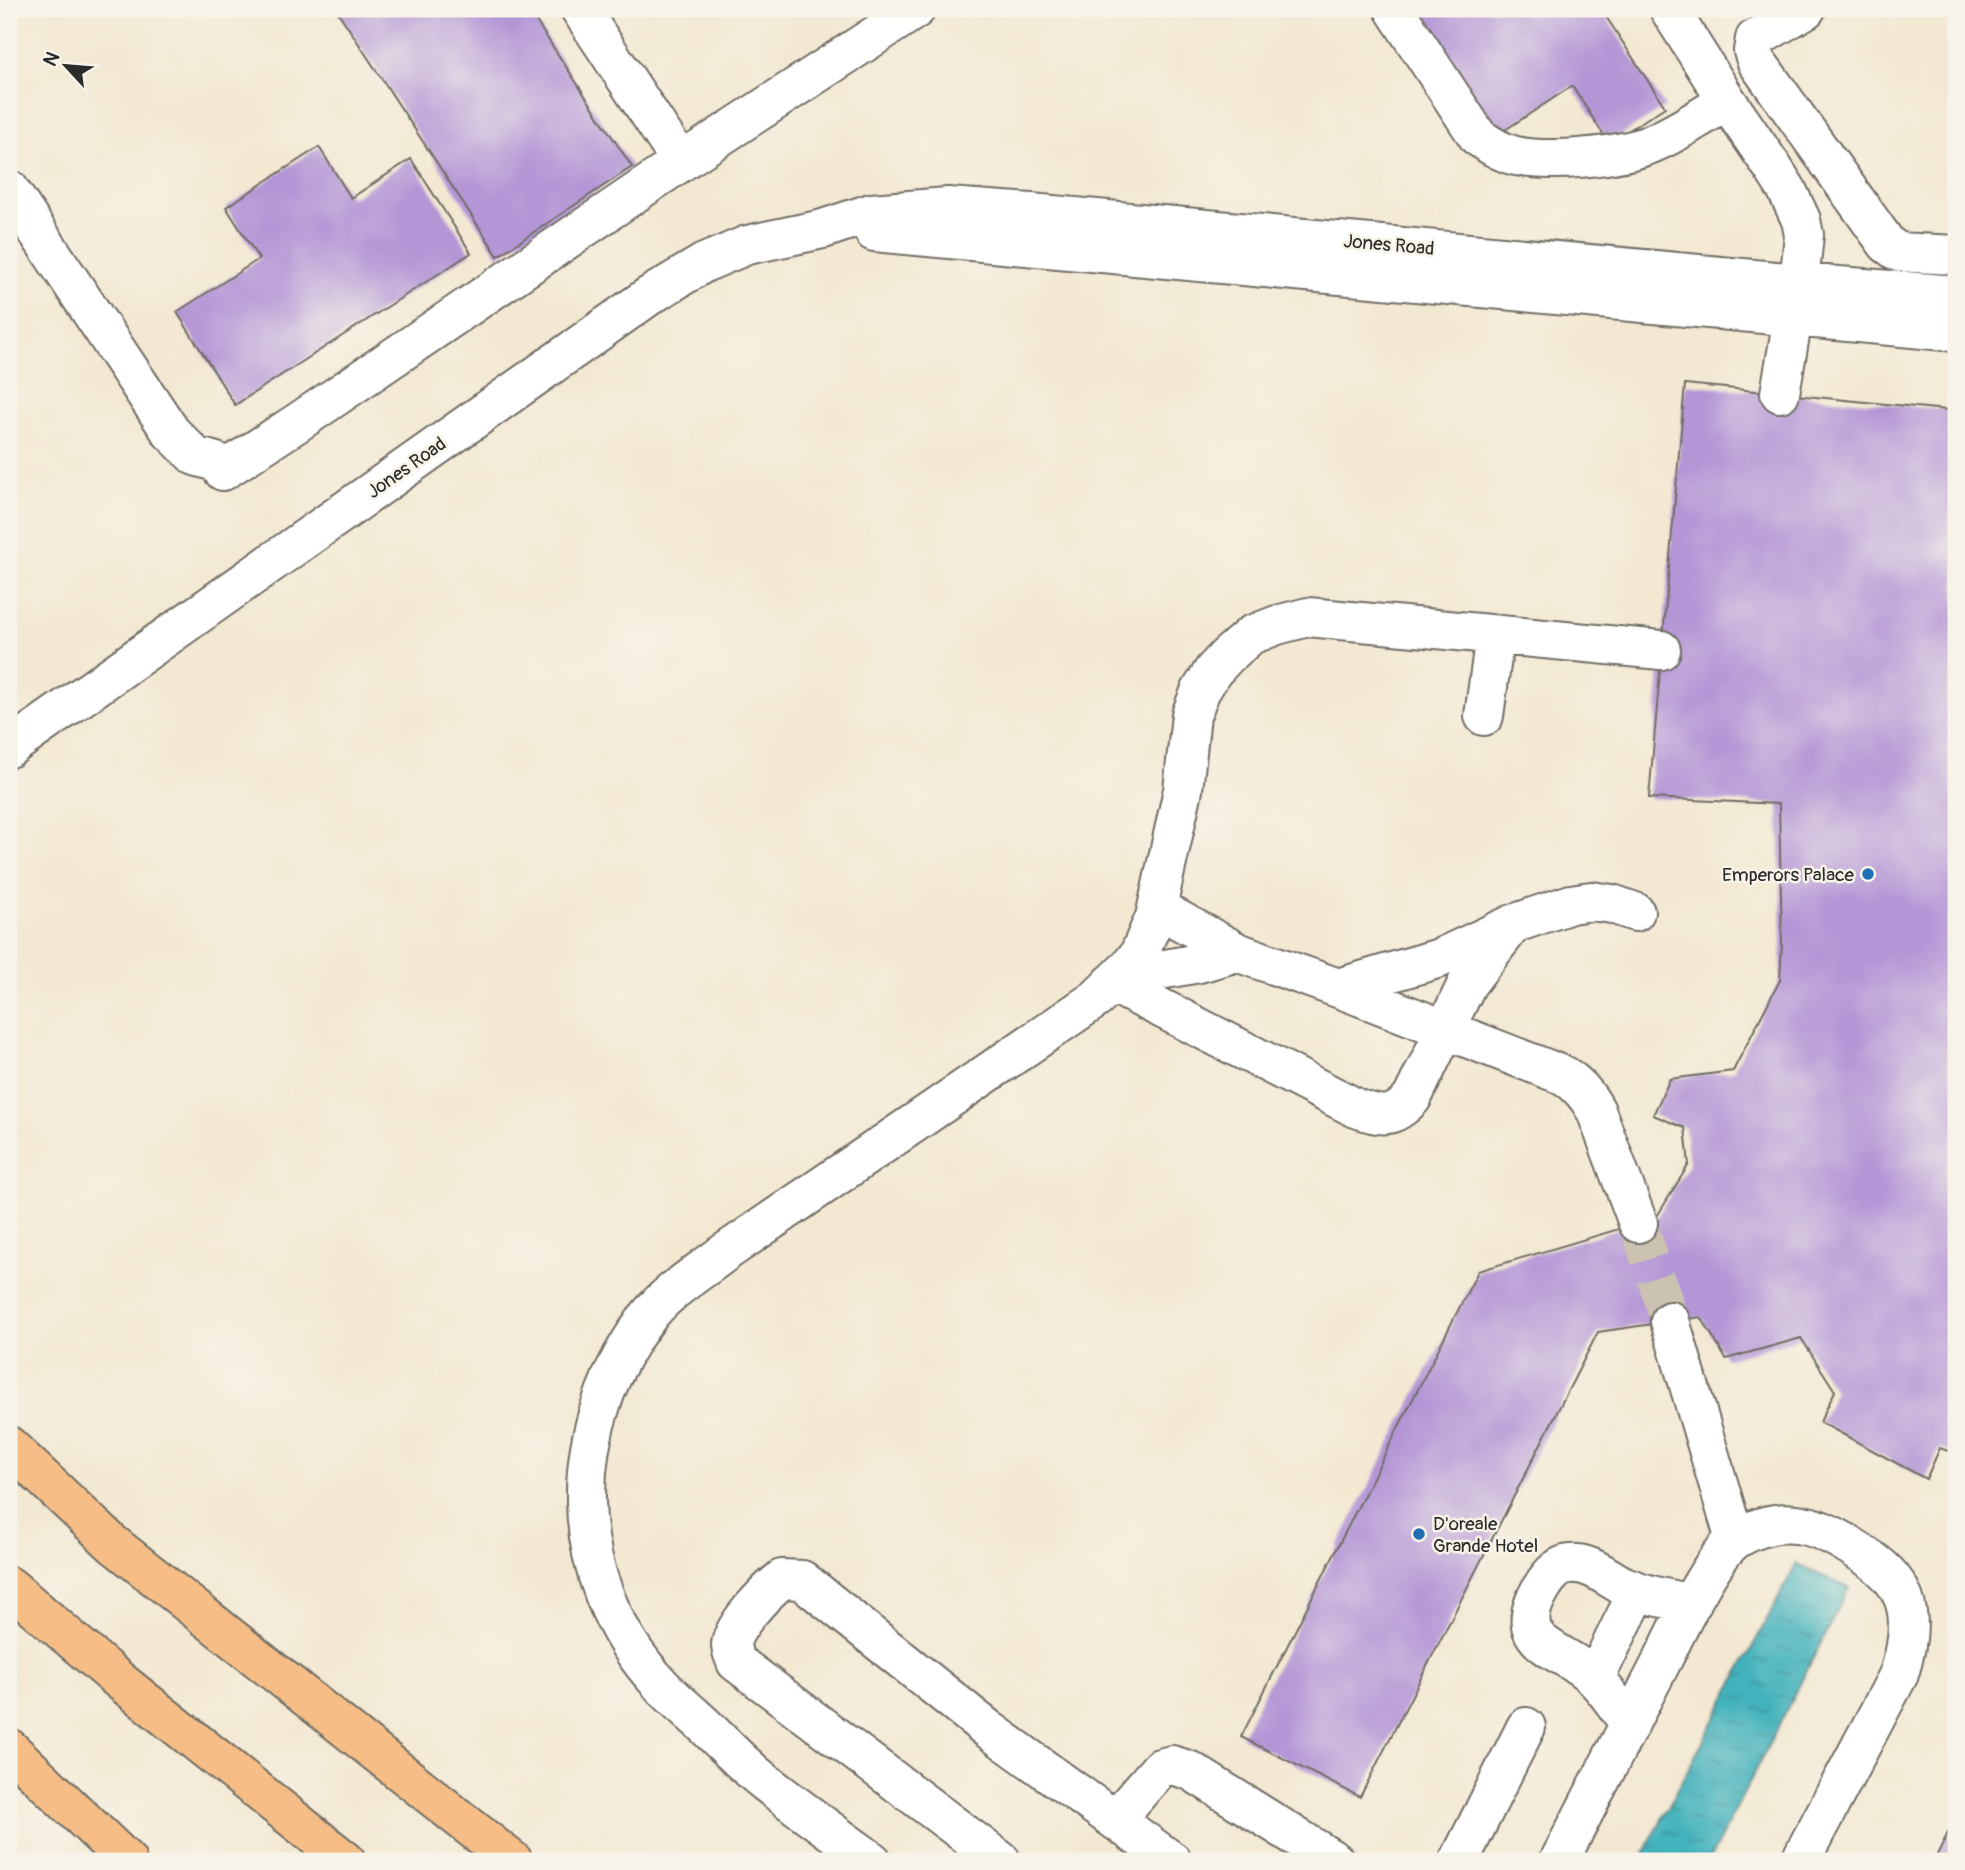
<svg xmlns="http://www.w3.org/2000/svg" width="1965" height="1870" font-family="Pangolin,sans-serif">
<style>
.water{fill:url(#water-ripples);stroke:#376e74;stroke-width:2}
.building{fill:#b496d6}
.lines{fill:none;stroke-linecap:round;stroke-linejoin:round}
.minor-tunnel{stroke:#cbc2b1;stroke-width:38;stroke-dasharray:38 19;stroke-linecap:butt}
.minor-casing{stroke:#716d65;stroke-width:42}
.major-casing{stroke:#716d65;stroke-width:42}
.highway-casing{stroke:#716d65;stroke-width:42}
.minor{stroke:#fff;stroke-width:38}
.major{stroke:#f6be86;stroke-width:38}
.highway{stroke:#f6be86;stroke-width:38}
.poi-dot{fill:#1f6fb2;stroke:#f7f3e8;stroke-width:2.5}
.labels{text-anchor:middle;stroke-width:5;stroke-linejoin:round;paint-order:stroke}
.street-label{font-size:19px;fill:#2b2b2b;stroke:#f7f3e8}
.poi-label{font-size:19px;fill:#2b2b2b;stroke:#f7f3e8;text-anchor:end}
</style>
<defs>
<pattern id="water-ripples" width="26" height="14" patternUnits="userSpaceOnUse" patternTransform="scale(1.75)"><rect width="26" height="14" fill="#43b2bc"/><path d="M2 4q2-2 4 0t4 0M15 11q2-2 4 0t4 0" fill="none" stroke="#389199"/></pattern>
</defs>
<rect width="100%" height="100%" fill="#f7f3e8"/>
<filter id="ink" filterUnits="userSpaceOnUse"><feTurbulence type="fractalNoise" baseFrequency=".0143" numOctaves="2"/><feDisplacementMap in="SourceGraphic" scale="14" xChannelSelector="R" yChannelSelector="G"/><feConvolveMatrix kernelMatrix="1 2 1 2 8 2 1 2 1" color-interpolation-filters="sRGB"/></filter>
<filter id="wash" filterUnits="userSpaceOnUse"><feTurbulence type="fractalNoise" baseFrequency=".00686" numOctaves="4" result="noise"/><feDisplacementMap in="SourceGraphic" scale="28" xChannelSelector="R" yChannelSelector="G"/><feGaussianBlur stdDeviation="1.57" result="paint"/><feColorMatrix in="noise" values="0 0 0 0 0 0 0 0 0 0 0 0 0 0 0 0 0 1.4 0 .05"/><feComposite in="paint" operator="in"/></filter>
<g filter="url(#wash)">
<rect width="100%" height="100%" fill="#f3e8d2"/>
<path class="water" d="M 1796,1564 L 1849,1588 L 1709,1861 L 1640,1861 Z"/>
<g id="blocks">
<path class="building" d="M 336,9 L 528,9 L 632,167 L 498,256 Z
M 1403,9 L 1601,9 L 1665,107 L 1609,143 L 1572,86 L 1499,134 Z
M 319,147 L 351,198 L 411,159 L 471,253 L 235,405 L 177,312 L 259,259 L 226,207 Z
M 1685,384 L 1956,411 L 1956,1454 L 1940,1448 L 1926,1479 L 1820,1422 L 1835,1391 L 1801,1338 L 1726,1359 L 1701,1317 L 1598,1332 L 1360,1797 L 1241,1737 L 1478,1271 L 1656,1218 L 1689,1164 L 1685,1128 L 1653,1115 L 1670,1079 L 1733,1071 L 1780,980 L 1782,943 L 1779,804 L 1649,798 Z
M 1956,1817 L 1956,1861 L 1934,1861 Z"/>
</g>
</g>
<g filter="url(#ink)">
<use href="#blocks" fill-opacity="0" stroke="#716d65" stroke-width="2"/>
<g class="lines">
<path class="minor-tunnel" d="M 1638,1223 L 1670,1321"/>
<g class="minor-casing">
<path id="minor" d="M 580,9 L 681,162
M 1394,9 L 1478,137 C 1490,145 1502,153 1516,156 C 1550,163 1619,157 1651,144 C 1678,133 1702,116 1727,101
M 1669,9 L 1727,101 L 1773,168 L 1787,190 L 1801,220 L 1804,235 L 1799,283 L 1780,393
M 1806,9 L 1755,39 L 1753,51 L 1757,62 L 1887,244 L 1898,252 L 1956,255
M 9,189 L 171,432 L 195,456 L 216,462 L 223,471 L 297,423 L 681,162 L 916,9
M 874,232 L 1956,332
M 1484,716 L 1495,635
M 9,748 L 649,296 L 704,263 L 747,245 L 823,229 L 871,213 L 948,207 L 1031,213 L 1799,283 L 1956,295
M 1157,908 L 1237,952 L 1338,988 L 1440,958 L 1513,924 L 1571,904 L 1591,901 L 1612,904 L 1635,912
M 1120,977 L 1199,963 L 1237,952
M 1112,983 L 1356,1108 C 1382,1117 1393,1119 1412,1098 L 1467,984 L 1513,924
M 1338,988 L 1565,1076 C 1579,1085 1588,1096 1596,1111 L 1638,1223
M 1670,1321 L 1735,1540
M 1595,1678 L 1638,1591
M 1630,1724 C 1618,1709 1607,1690 1593,1677 C 1563,1647 1506,1647 1542,1587 C 1548,1577 1558,1565 1570,1564 C 1591,1562 1607,1578 1624,1586 C 1647,1595 1668,1600 1692,1603
M 1115,1820 L 1160,1768 L 1172,1765 L 1191,1771 L 1335,1861
M 872,1861 C 836,1835 800,1809 765,1782 C 743,1765 723,1743 703,1724 C 689,1711 673,1698 660,1684 C 563,1579 563,1425 650,1314 C 669,1290 700,1272 724,1253 L 1096,999 L 1129,967 L 1139,954 L 1155,917 L 1183,790 L 1191,715 L 1200,692 L 1213,671 L 1227,656 L 1251,635 L 1277,625 L 1308,617 L 1661,650
M 1001,1861 L 736,1662 C 735,1658 731,1651 731,1646 C 731,1627 767,1591 782,1579 L 802,1580 L 988,1729 L 1172,1861
M 1459,1861 L 1526,1727
M 1559,1861 C 1594,1794 1628,1726 1663,1659 C 1677,1631 1713,1553 1738,1538 C 1789,1507 1830,1530 1873,1561 C 1915,1591 1913,1629 1899,1674 L 1800,1861"/>
</g>
<g class="major-casing">
<path id="major" d="M 9,1748 L 127,1861"/>
</g>
<g class="highway-casing">
<path id="highway" d="M 9,1446 L 113,1544 L 513,1861
M 9,1586 L 120,1681 L 346,1861"/>
</g>
<use href="#minor" class="minor"/>
<use href="#major" class="major"/>
<use href="#highway" class="highway"/>
</g>
</g>
<g class="poi-dot">
<circle cx="1868" cy="874" r="7"/>
<circle cx="1419" cy="1534" r="7"/>
</g>
<g class="labels">
<g class="street-label">
<text transform="translate(1389 244) rotate(5)" y="7">Jones Road</text>
<text transform="translate(406 467) rotate(-35)" y="7">Jones Road</text>
</g>
<g class="poi-label">
<text x="1854" y="881">Emperors Palace</text>
<text x="1433" y="1530" text-anchor="start">D'oreale<tspan x="1433" dy="22">Grande Hotel</tspan></text>
</g>
</g>
<rect width="1965" height="1870" fill="none" stroke="#f7f3e8" stroke-width="35"/>
<g transform="translate(66 66) rotate(296)" stroke="#f7f3e8" stroke-width="5" paint-order="stroke">
<path d="M0-5L12 26L0 18L-12 26Z" fill="#2b2b2b"/>
<text y="-10" font-size="19" font-weight="bold" text-anchor="middle" fill="#2b2b2b">N</text>
</g>
</svg>
